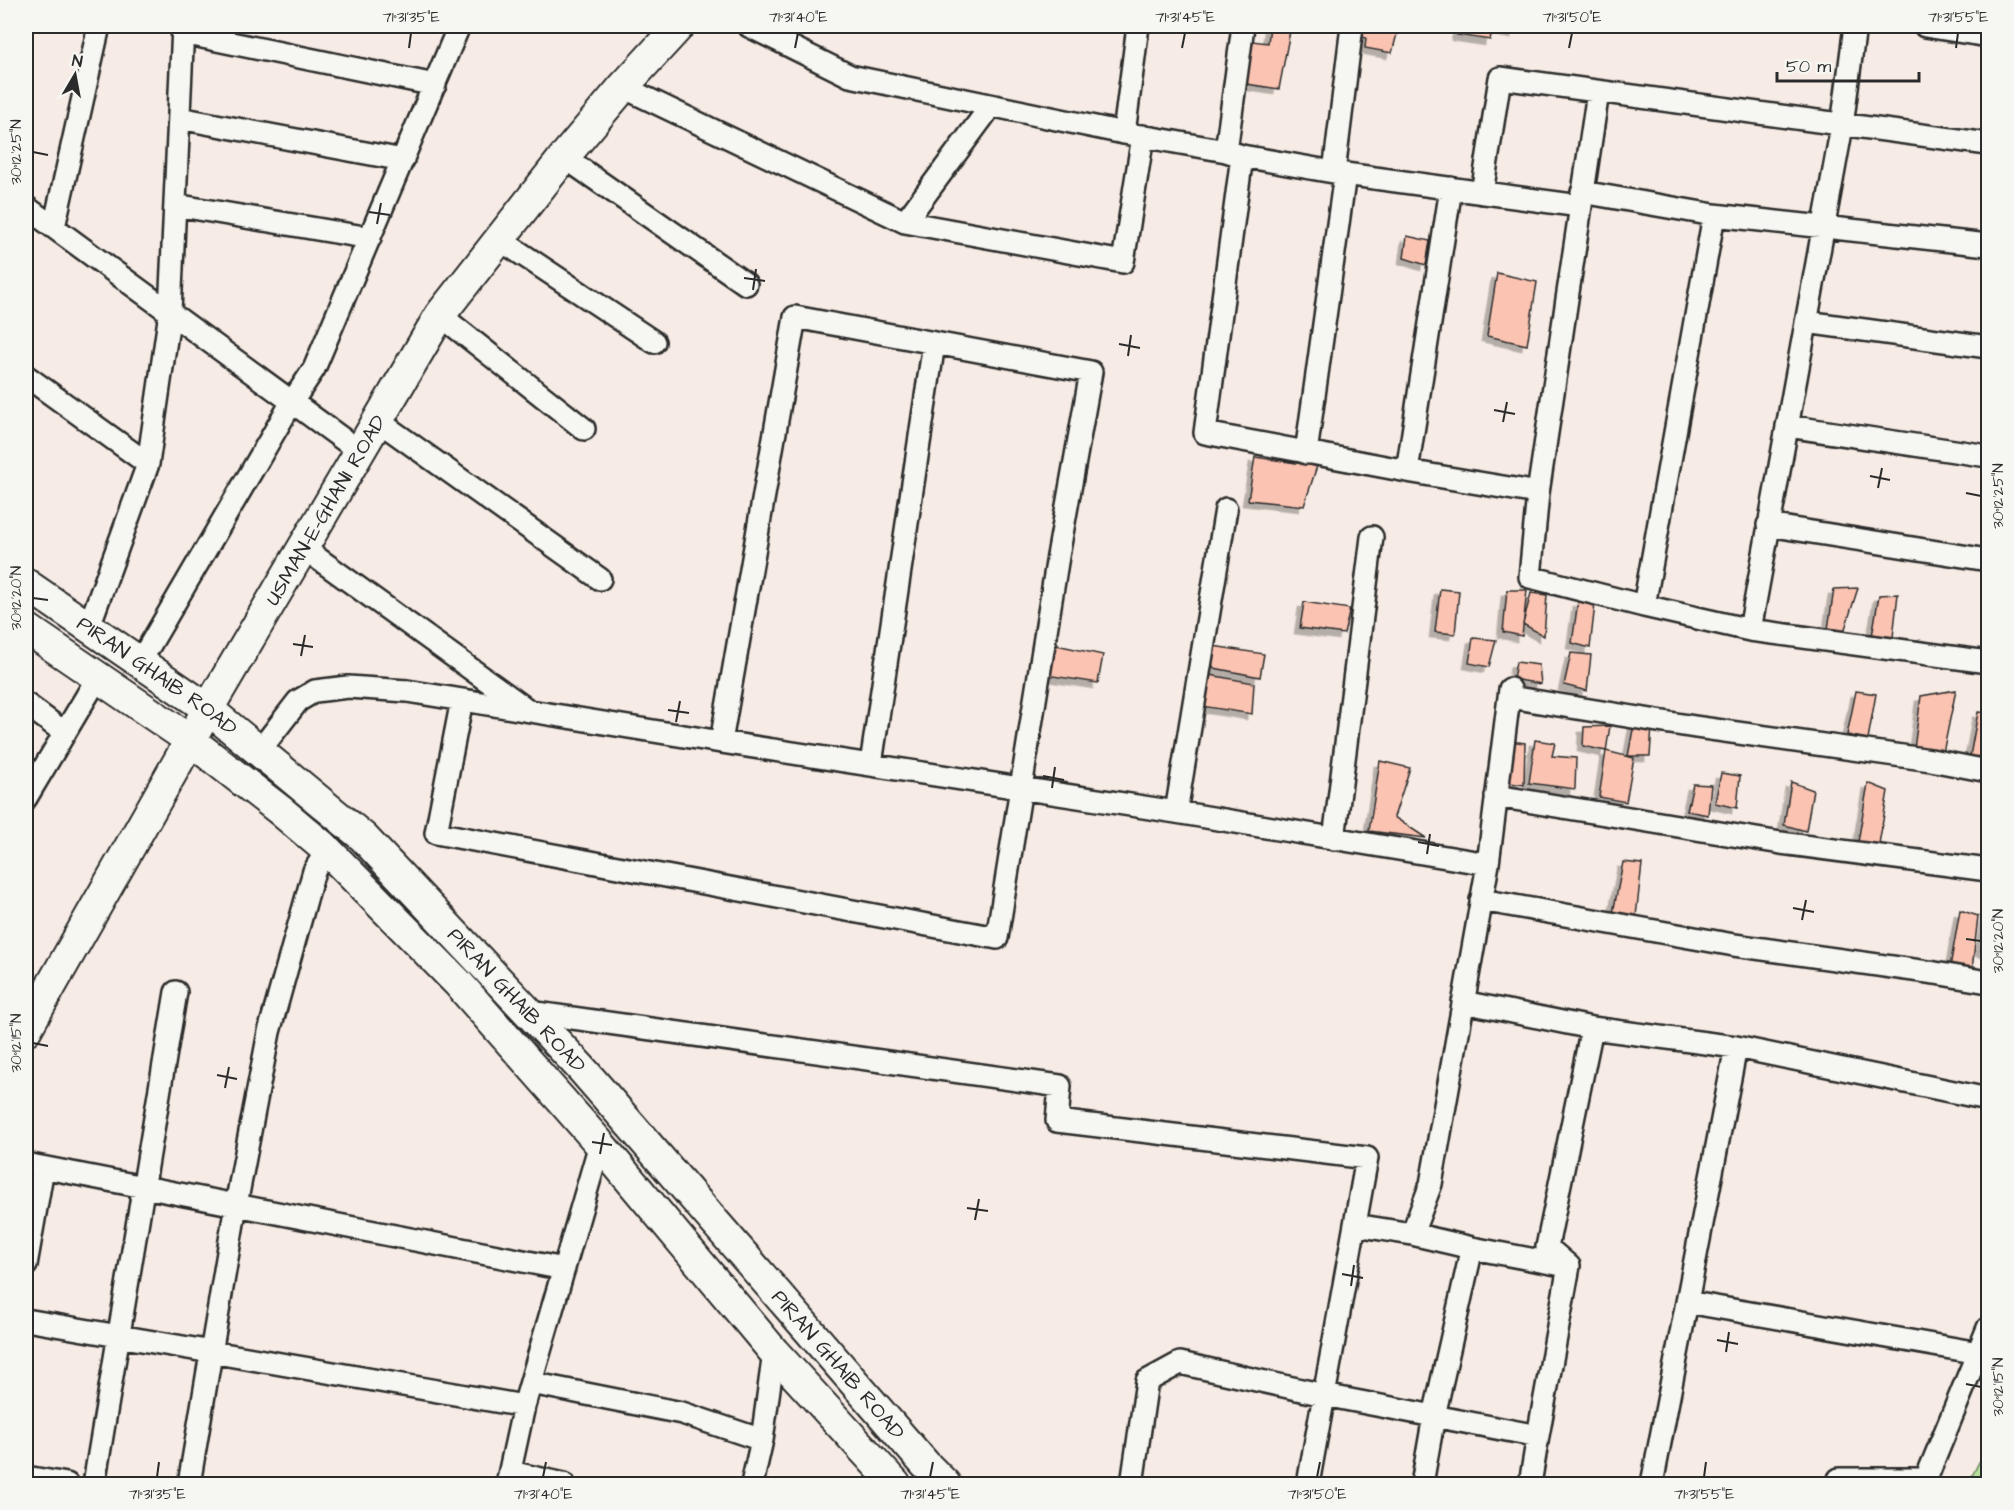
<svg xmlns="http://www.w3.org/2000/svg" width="2014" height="1510" font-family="'Architects Daughter',sans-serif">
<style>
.green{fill:#b6e09d;stroke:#708664;stroke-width:1.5}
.building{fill:#fbc3b1;stroke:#2b2b2b;stroke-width:1.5;filter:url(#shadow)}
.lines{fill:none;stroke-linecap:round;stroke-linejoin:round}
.street-casing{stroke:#2b2b2b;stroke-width:26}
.secondary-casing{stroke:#2b2b2b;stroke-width:34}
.street{stroke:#f6f6f2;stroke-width:21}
.secondary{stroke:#f6f6f2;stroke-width:30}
.ticks{fill:none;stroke:#2b2b2b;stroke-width:2}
.labels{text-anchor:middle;stroke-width:4.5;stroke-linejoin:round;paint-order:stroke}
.street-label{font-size:21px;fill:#2b2b2b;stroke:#f6f6f2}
.neatline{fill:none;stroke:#2b2b2b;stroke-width:2}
.ticks-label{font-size:15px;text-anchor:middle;fill:#2b2b2b}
</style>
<defs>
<filter id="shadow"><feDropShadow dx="-5.5" dy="5.5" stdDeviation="0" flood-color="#0004"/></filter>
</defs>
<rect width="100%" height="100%" fill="#f7ece5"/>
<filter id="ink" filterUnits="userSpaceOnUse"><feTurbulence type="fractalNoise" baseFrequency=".0167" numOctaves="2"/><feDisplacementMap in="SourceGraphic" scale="12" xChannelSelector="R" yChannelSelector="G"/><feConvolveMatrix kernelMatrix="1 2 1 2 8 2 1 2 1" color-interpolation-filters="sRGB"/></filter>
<g filter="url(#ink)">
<path class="green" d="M 1988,1444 L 1988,1484 L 1968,1484 Z"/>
<path class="building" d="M 1270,26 L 1291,26 L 1279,89 L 1240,83 L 1244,40 L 1268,43 Z
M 1358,26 L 1374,26 L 1398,30 L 1392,53 L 1365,48 L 1366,38 L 1356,35 Z
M 1459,26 L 1517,26 L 1516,33 L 1492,29 L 1490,40 L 1457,35 Z
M 1407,236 L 1430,241 L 1426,265 L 1404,258 Z
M 1497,273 L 1537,282 L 1527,345 L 1487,336 Z
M 1255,457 L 1317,466 L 1304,506 L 1248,500 Z
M 1858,588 L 1844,632 L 1828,629 L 1834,589 Z
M 1440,589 L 1459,591 L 1455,634 L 1435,632 Z
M 1507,590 L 1527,590 L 1522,636 L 1503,632 Z
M 1531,593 L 1547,595 L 1544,636 L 1523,624 Z
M 1898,594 L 1893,637 L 1872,636 L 1879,595 Z
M 1578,601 L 1595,604 L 1590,648 L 1572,643 Z
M 1304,602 L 1350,609 L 1344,634 L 1300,628 Z
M 1473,638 L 1496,640 L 1489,667 L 1469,663 Z
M 1052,644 L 1103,655 L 1098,683 L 1046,675 Z
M 1213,646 L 1264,654 L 1260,677 L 1214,668 L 1210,661 Z
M 1571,653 L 1591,655 L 1587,691 L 1564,685 Z
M 1516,662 L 1539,665 L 1541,684 L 1513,679 Z
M 1210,675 L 1254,683 L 1252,714 L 1201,706 Z
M 1956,690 L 1943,753 L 1914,749 L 1921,696 Z
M 1856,691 L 1876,694 L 1868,739 L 1847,735 Z
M 1978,712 L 1988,713 L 1988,736 L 1983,735 L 1982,758 L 1970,756 Z
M 1634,724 L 1652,725 L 1650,756 L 1628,756 Z
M 1610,726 L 1606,751 L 1583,746 L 1584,727 Z
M 1535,740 L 1555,743 L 1552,756 L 1576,758 L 1575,789 L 1529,783 Z
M 1510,741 L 1525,743 L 1524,785 L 1503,782 Z
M 1606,751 L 1634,758 L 1626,802 L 1599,797 Z
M 1380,761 L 1410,768 L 1394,817 L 1426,838 L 1369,831 Z
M 1721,773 L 1740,776 L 1737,808 L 1715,803 Z
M 1791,782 L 1813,790 L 1806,831 L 1784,825 Z
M 1868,783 L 1888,791 L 1879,844 L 1858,842 Z
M 1693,784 L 1711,785 L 1708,815 L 1687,811 Z
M 1623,862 L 1642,864 L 1636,916 L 1613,913 Z
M 1960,910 L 1978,916 L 1972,970 L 1950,967 Z
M 1986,913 L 1988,914 L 1988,952 L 1981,951 Z"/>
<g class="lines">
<g class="street-casing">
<path id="street" d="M 749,26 L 850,76 L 1124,133 L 1226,151 L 1242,156 L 1345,174 L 1580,206
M 1855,26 L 1842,126 L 1750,630 L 1988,662
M 1925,26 L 1988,36
M 183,33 L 435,85
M 623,87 L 905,222 L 1123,262 L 1143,136
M 1598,92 L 1538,493 L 1530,577 L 1644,606
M 179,118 L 403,160
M 1124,133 L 1138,26
M 1226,151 L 1243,26
M 1242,156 L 1205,433 L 1407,471 L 1538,493
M 564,157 L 746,284
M 1334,172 L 1352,26
M 1582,192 L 1714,215 L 1988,245
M 1482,193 L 1500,78 L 1988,144
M 175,205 L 370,238
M 26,207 L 359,451
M 1714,215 L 1644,606 L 1750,630
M 905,222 L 991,106
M 54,227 L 99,26
M 499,239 L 654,342
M 440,315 L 584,429
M 1806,322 L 1988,347
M 26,376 L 148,464 L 89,626
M 377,420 L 600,579
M 1787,426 L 1988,456
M 1306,453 L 1345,174
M 148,464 L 170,312 L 183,26
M 1407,471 L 1451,188
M 1768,525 L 1988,560
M 302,547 L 525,708
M 140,662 L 292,402 L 314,369 L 459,26
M 1509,697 L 1695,727 L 1931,760 L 1988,771
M 462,700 L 436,833 L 997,938 L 1058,556 L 1091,372 L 795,317 L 721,742
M 26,704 L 65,733
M 260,750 L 298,701 L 315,691 L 348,687 L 407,691 L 721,742 L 1176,812 L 1488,864 L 1510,689
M 871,764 L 934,343
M 1496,796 L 1781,843 L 1988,870
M 26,798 L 98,677
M 1176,812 L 1226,509
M 1334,839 L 1372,537
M 1481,900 L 1734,945 L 1935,973 L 1988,982
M 1463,1002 L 1592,1028 L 1547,1247 L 1569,1266 L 1538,1436
M 529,1012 L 1060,1086 L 1057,1121 L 1367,1158 L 1308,1484
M 1592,1028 L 1736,1047 L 1988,1099
M 26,1164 L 564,1269
M 1355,1225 L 1412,1234
M 1472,1248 L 1412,1234 L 1431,1184 L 1488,864
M 26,1265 L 43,1168
M 1687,1302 L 1979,1353
M 26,1320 L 524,1406
M 531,1383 L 682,1413 L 762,1440
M 510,1472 L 564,1484
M 26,1477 L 67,1484
M 94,1484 L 176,992
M 189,1484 L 236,1205 L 269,1032 L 314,871 L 327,850
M 507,1484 L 524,1406 L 600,1144
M 752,1484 L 762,1440 L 774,1352
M 1132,1484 L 1147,1381 L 1180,1363 L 1324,1395 L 1538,1436 L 1530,1484
M 1422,1484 L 1434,1416 L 1472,1248 L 1567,1266
M 1652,1484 L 1736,1047
M 1839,1484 L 1839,1479 L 1926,1479 L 1988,1328"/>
</g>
<g class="secondary-casing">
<g id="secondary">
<path id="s1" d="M 26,584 L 208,709 L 363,837 L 581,1068 L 925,1464 L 945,1484"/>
<path d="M 26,628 L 190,740 L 281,811 L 327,850 L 458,983 L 600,1144 L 774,1352 L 895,1484"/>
<path id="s2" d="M 26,1030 L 208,709 L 440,315 L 564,157 L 623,87 L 679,26"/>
</g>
</g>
<use href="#street" class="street"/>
<use href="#secondary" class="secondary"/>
</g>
</g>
<path class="ticks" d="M 409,48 L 411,33M 795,48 L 798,33M 1182,48 L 1185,33M 1569,48 L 1572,33M 1956,48 L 1958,33M 33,152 L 48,155M 369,212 L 390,215M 377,224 L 381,203M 744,278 L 765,281M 753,290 L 756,269M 1119,344 L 1140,348M 1128,356 L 1131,335M 1494,410 L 1515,414M 1503,422 L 1507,402M 1870,476 L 1890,480M 1878,488 L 1882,468M 1966,493 L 1981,496M 33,598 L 48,600M 293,644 L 313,647M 301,656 L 305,635M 668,710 L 689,713M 676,722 L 680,701M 1043,776 L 1064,780M 1052,788 L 1055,767M 1418,842 L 1439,846M 1427,854 L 1430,834M 1793,908 L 1814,912M 1802,920 L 1806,900M 1966,939 L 1981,941M 33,1043 L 48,1046M 217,1075 L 237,1079M 225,1088 L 229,1067M 592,1142 L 612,1145M 600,1154 L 604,1133M 967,1208 L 988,1211M 975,1220 L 979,1199M 1342,1274 L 1363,1278M 1351,1286 L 1354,1265M 1717,1340 L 1738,1344M 1726,1352 L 1729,1332M 1966,1384 L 1981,1387M 157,1477 L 159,1462M 543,1477 L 546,1462M 930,1477 L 933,1462M 1317,1477 L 1320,1462M 1704,1477 L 1706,1462"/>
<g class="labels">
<g class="street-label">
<text dy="7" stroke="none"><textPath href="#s2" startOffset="600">USMAN-E-GHANI ROAD</textPath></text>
<text dy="7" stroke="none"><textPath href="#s1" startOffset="160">PIRAN GHAIB ROAD</textPath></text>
<text dy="7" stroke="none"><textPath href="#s1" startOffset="646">PIRAN GHAIB ROAD</textPath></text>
<text dy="7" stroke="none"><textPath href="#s1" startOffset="1132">PIRAN GHAIB ROAD</textPath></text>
</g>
</g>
<rect width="2014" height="1510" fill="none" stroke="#f6f6f2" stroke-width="66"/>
<g transform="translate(75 75) rotate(10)" stroke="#f6f6f2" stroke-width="4.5" paint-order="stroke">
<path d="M0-4.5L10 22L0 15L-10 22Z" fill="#2b2b2b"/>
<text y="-9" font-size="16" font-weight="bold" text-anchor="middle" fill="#2b2b2b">N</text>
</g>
<path d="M1777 72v9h142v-9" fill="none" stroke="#2b2b2b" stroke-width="3"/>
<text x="1786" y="72" font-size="18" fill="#2b2b2b" stroke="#f6f6f2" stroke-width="4.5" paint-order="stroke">50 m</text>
<rect x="33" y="33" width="1948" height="1444" class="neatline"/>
<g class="ticks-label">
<text x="411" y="22">71°31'35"E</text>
<text x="798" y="22">71°31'40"E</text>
<text x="1185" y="22">71°31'45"E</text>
<text x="1572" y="22">71°31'50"E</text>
<text x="1958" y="22">71°31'55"E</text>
<text transform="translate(16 152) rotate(-90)" y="5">30°12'25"N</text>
<text transform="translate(1998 496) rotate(-90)" y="5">30°12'25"N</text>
<text transform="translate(16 598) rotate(-90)" y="5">30°12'20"N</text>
<text transform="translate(1998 941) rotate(-90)" y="5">30°12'20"N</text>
<text transform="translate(16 1043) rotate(-90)" y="5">30°12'15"N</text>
<text transform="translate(1998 1387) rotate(-90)" y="5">30°12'15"N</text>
<text x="157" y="1499">71°31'35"E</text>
<text x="543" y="1499">71°31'40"E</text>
<text x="930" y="1499">71°31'45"E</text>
<text x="1317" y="1499">71°31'50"E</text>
<text x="1704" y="1499">71°31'55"E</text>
</g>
</svg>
